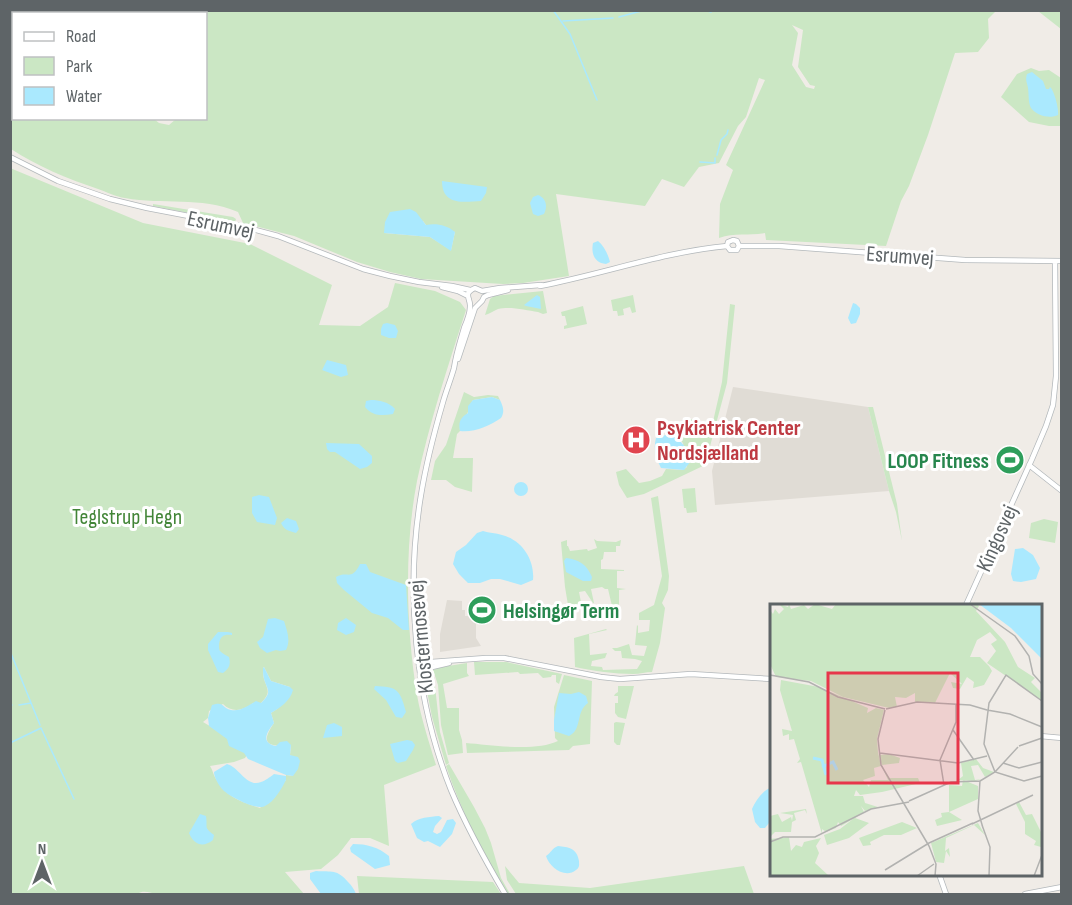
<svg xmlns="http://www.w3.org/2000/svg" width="1072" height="905" font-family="'Sofia Sans Condensed',sans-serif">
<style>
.education{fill:#e0dcd5}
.green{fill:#cbe7c4;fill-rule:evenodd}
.water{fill:#aae9fe}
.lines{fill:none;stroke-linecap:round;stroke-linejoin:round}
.stream{stroke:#aae9fe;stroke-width:1.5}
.secondary-casing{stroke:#b3b8bb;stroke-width:6}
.secondary{stroke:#fff;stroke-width:4.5}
.labels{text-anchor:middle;stroke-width:6;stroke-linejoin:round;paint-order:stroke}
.street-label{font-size:22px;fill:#5e6467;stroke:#fff}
.health-label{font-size:22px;font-weight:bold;fill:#be3a42;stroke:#fff;text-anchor:start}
.leisure-label{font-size:22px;font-weight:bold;fill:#27864d;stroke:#fff;text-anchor:end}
.park-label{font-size:22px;fill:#428537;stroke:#fff}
.inset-river{fill:none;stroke:#aae9fe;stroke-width:3}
.inset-road{fill:none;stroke:#b2b2b0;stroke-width:1.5}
.view{fill:#e7364b;fill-opacity:0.15;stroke:#e7364b;stroke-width:3}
.inset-edge{fill:none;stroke:#5e6467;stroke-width:3}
</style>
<rect width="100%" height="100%" fill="#f0ece7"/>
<path class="education" d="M 733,387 L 868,407 L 889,491 L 715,505 L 712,471 Z
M 447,600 L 462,601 L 462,610 L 465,610 L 465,616 L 476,616 L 476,638 L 481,646 L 440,652 L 440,634 Z"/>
<path class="green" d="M 11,11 L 996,11 L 988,19 L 989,38 L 978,52 L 955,53 L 928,135 L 909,186 L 901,201 L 886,246 L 766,240 L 765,233 C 749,236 735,232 719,238 L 720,204 L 733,170 L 726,165 L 765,80 L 759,78 L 746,117 L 738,126 L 719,163 L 699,167 L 684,187 L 662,179 L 645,206 L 556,194 L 569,276 L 523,283 L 503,284 L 421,279 L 390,272 L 357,262 L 294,236 L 243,223 L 238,212 C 200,196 163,205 125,198 C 116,197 107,192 98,189 C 68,179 37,166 11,149 L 10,113 L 13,114 L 14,118 L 154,119 L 159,123 L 169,125 L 176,119 L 206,118 L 206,14 L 14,14 L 13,104 L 10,102 ZM 792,25 L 803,30 L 798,67 L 810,85 L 815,86 L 814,89 L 806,87 L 792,65 L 798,33 ZM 423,221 L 426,225 L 455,232 L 451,250 L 430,237 L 384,233 Z
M 1039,11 L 1061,11 L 1061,29 L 1038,11 Z
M 1031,68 L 1039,71 L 1049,70 L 1061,78 L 1061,126 L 1049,126 L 1029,122 L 1001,97 L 1017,74 Z
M 10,168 L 143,223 L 250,244 L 332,285 L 319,325 L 360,326 L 388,307 L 395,283 L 435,291 L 460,302 L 466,310 C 448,366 429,423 417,481 C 404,548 406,628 417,695 C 421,718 429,742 436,765 L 384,785 L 389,846 L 370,838 L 351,838 L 338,855 L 321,869 L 285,872 L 304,894 L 156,894 C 149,892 143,890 137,894 L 11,894 ZM 264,667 L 271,681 L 290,687 L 277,709 L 271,713 L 274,723 C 259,745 269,747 291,745 L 290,755 L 293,757 L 293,776 L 286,775 L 286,780 L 260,808 C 241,802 225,796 216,779 C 213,775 213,770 210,766 L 234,762 L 245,758 L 250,750 L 203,722 L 208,718 L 209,711 L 223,704 C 232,713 243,711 253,703 L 261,703 C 271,692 268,691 264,679 C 263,676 263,672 263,668 Z
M 153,204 L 233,217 L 236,219 L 235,222 L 153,206 Z
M 543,291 L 547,313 L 543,314 L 538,312 C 526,310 510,306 498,309 C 493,311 489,314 485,315 L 490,299 L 494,296 Z
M 633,295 L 636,312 L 632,313 L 630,307 L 623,309 L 624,315 L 618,316 L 617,311 L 613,311 L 611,300 Z
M 730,304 L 735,305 L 727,383 L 705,465 L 644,494 L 627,498 L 619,485 L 616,472 L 626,469 L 639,483 L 650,481 L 662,476 L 666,469 L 683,470 L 687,467 L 683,443 L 676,436 L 683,426 L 687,418 L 712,426 L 722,382 Z
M 583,306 L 587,324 L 564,329 L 564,326 L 567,325 L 565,316 L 562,316 L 561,312 Z
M 464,392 L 474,397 L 488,395 L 498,396 L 500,400 L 492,397 L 473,400 C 471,404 469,410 467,414 C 463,419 459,423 460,431 L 457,434 L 453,458 L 473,458 L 472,492 L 455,487 L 446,480 L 431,480 L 435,461 L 446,445 Z
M 868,407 L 873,407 L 897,504 L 902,541 L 896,512 L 889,491 Z
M 695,488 L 697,512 L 687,513 L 686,508 L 684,508 L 682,489 Z
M 658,496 L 669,576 L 668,590 L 662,603 L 665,608 L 660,643 L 652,672 C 646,672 640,674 633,674 C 614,674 594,671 575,667 L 574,638 L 606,629 L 607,630 L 589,634 L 590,655 L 607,653 L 605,658 L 592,661 L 591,666 L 602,667 L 603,670 L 637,669 L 642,661 L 635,659 L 622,658 L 621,651 L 615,651 L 612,648 L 617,648 L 629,644 L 632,655 L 644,656 L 647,646 L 635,645 L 637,625 L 638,626 L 638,633 L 649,631 L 650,620 L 639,620 L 639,613 L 654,605 L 662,576 L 651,498 Z
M 1044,519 L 1058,522 L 1055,543 L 1029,538 L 1031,523 Z
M 594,539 L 597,541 L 616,542 L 621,540 L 620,546 L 616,546 L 616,552 L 604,552 L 603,559 L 601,560 L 601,569 L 624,570 L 624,571 L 617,571 L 617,588 L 626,589 L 619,590 L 619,606 L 612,606 L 608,589 L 605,589 L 602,587 L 591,589 L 594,603 L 593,603 L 585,591 L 579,592 L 582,607 L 569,611 L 565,587 L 561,542 L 567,540 L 567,546 L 568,546 L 570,551 L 587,549 L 588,551 L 597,548 Z
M 474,662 L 506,662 L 562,674 L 559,684 L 556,682 L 556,675 L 552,675 L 551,677 L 543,678 L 538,673 L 520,674 L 518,672 L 475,675 Z
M 467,663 L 467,673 L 469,676 L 443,684 L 447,708 L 459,708 L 459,730 L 462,740 L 463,753 L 448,755 L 441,725 L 438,685 L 433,670 L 442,667 Z
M 431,671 L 435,686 L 440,732 L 449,763 L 446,765 L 432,717 L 424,676 Z
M 564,675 L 592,681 L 590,744 L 573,746 L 569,750 L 467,753 L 466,743 C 492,745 535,752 558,741 L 555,738 L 554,707 Z
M 618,686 L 634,686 L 626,719 L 618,717 L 615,713 L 615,703 L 618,703 L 618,696 L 614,696 L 615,694 L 618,692 Z
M 616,722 L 625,723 L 620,745 L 617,745 L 614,742 L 614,723 Z
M 449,764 L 474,807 L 485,828 L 491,843 L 501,878 L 510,894 L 508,894 C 483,854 461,811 446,766 Z
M 505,866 L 519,883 L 590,888 L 744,866 L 754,894 L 516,894 L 507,880 Z
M 357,876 L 493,882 L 501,894 L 359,894 Z"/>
<path class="water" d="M 1032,72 L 1043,81 L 1046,89 L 1049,89 L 1050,87 C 1054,90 1059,109 1058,115 C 1050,119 1037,116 1031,108 C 1028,102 1029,95 1028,88 C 1027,82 1025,80 1027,74 Z
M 442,181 L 487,187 L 486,193 L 481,201 C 464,202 442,206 442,181 Z
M 538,195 C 546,198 548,206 544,214 L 538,216 L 533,214 L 530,203 L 533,197 Z
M 410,209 L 416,212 L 426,225 C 436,223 447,225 455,232 L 451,251 L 430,237 L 384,233 L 385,222 L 390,212 Z
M 598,241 C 604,246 608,254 610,262 L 606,264 C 594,263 591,253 593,243 Z
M 537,295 L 540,297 L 541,309 L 526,306 L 524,305 Z
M 853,303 L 856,304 L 860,308 L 860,314 L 856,323 L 851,324 L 848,318 Z
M 387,323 L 395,325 L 398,331 L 396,338 L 389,338 L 381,335 L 381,329 L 383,324 Z
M 327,360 L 346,365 L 348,375 L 341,377 L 322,370 Z
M 492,397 L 500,400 C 503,406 505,412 501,418 C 490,426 473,433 460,431 C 458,422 461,417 468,413 L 468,406 L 473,400 Z
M 371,400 C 379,400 389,402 395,409 L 393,414 C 382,416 372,416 365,407 L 366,401 Z
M 669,434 C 681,439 689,449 690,462 L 684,470 L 661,468 C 656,458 653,449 656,438 Z
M 326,443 L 359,444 L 372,456 L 372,463 L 367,467 L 360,469 L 335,452 L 330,452 L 327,449 Z
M514 489a7 7 0 1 1 14 0a7 7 0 1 1-14 0Z
M 259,495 L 269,497 L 277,518 L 275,525 L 257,522 L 252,513 L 252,497 Z
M 287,518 L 296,521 L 299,529 L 296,533 C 289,531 284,530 281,523 Z
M 483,531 C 489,533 496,533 502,535 C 522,540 535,560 533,580 L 521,585 L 500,579 L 491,579 L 480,583 L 468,583 L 459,574 L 453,564 L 456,552 L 466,545 L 477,533 Z
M 1023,548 L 1033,555 L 1040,568 L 1036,579 L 1021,582 L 1013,581 L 1011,574 L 1015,549 Z
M 566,558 C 580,560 586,564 592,577 L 591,581 L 583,581 L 566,572 L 564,561 Z
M 360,564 L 366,564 L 370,572 L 406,585 L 409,630 L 403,630 L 388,618 L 372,613 L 344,590 L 337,583 L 336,577 C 348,570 351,582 360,564 Z
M 275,618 L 284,621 C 287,631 291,640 286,650 L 280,651 L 276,650 L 267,653 L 260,648 L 257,642 L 263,637 L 268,619 Z
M 346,618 L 356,625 L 354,632 L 346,635 L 337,630 L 338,623 Z
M 218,632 L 228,632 L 232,633 L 232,635 C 229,635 225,634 222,637 C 219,639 218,648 220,651 C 223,654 226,655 229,657 C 231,665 229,668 223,673 L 218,672 L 208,650 L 208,644 Z
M 264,667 L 271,681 L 290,687 L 293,690 C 290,701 281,707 271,713 L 274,723 C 267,732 260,743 276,746 L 280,742 L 287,741 L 291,745 L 290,755 L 298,757 L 300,761 L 298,769 L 293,776 L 286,775 L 248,759 L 244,753 L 229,746 L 227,739 L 209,726 L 208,718 L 212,705 C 225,701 221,708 231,710 C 240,712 249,705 256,701 L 261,703 C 272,692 268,691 264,679 C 263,675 263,672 263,668 Z
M 375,686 C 397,687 400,689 406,712 L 402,718 L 396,717 L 386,700 L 374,689 Z
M 579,692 L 586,696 L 588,703 C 575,712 583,729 569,736 L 554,731 L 554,720 L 559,693 L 571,694 Z
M 334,723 L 342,727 L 342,736 L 323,738 L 327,725 Z
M 407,740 L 412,741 L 415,745 L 413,750 L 406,761 L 398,763 L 395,761 L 390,744 Z
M 227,764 C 239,767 247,788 261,782 C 265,781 270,777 274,774 L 286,776 L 286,780 C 282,788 274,802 265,806 C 257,811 228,796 222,789 C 218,784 214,777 214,772 Z
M 772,787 L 772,821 L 769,823 L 765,828 L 760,828 L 755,822 L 752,809 C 756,800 763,790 772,787 Z
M 200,814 L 206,816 C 208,829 203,826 214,835 L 213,840 C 203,848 194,845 189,833 Z
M 439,816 L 442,818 L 435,826 L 433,832 L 437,834 L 441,832 L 447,820 L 453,819 L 456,823 L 452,834 L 440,847 L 428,841 L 424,842 L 417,838 L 411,824 C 418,817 430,817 439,816 Z
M 353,844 C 367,844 378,847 389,856 L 390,865 L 375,869 L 351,852 L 350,848 Z
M 558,846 C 568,847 577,848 579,861 C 579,865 580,867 576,870 C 565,879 549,867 546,856 C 551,853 552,848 558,846 Z
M 316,871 C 332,872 337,869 348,882 C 352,886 354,889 356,894 L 321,894 L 310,879 L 310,873 Z"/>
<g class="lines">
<path class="stream" d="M 553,10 L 570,34 L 597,100
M 704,10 L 711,12
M 619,17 L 645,10
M 563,21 L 613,18
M 717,155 L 721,140 L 727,134 L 728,130
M 700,162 L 715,163 L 715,158
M 10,651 L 40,725
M 10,705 L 12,705
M 19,705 L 31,703
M 10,743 L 41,728 L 74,799"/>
<g class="secondary-casing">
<path id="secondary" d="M 10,157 L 58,181 L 110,199 L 147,208 L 241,226 L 278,236 L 363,269 L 390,276 L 419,282 L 452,286 L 470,290
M 727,246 L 728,242 L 733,240 L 737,241 L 739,246
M 727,246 L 730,250 L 737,250 L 739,246
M 739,246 L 779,246 L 965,260 L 1062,261
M 540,286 C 603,274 663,252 727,246
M 442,287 L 458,291 L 468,296
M 458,359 L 475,308 L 482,301 L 484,297 L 488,295 L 508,290
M 1029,465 L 1062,491
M 966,605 L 1032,459 L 1046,426 L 1053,405 L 1056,376 L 1055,261
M 419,661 L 431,662 L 486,658 L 504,658 L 601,677 L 620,679 L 691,674 L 772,679
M 421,672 L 432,667 L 449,663
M 1040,736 L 1062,738
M 939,874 L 946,894
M 505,894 C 485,860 466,826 451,790 C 415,700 405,591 421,495 C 426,464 434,433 443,402 C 446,391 451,379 454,368 C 456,354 460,342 464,328 C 467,321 470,314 470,307 C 471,298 462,294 475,288 L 482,291 L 500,288 L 541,285
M 1025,894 L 1062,887"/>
</g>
<use href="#secondary" class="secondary"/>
</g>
<defs>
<g id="hospital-disc" transform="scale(1.5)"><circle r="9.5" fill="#e0444e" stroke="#fff"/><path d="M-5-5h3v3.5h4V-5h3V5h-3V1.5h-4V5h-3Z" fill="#fff"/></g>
<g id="stadium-disc" transform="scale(1.5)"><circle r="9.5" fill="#2e9e5b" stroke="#fff"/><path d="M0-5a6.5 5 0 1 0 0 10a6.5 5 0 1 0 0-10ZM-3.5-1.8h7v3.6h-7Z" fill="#fff"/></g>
</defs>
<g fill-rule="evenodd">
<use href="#hospital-disc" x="636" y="440"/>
<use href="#stadium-disc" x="1010" y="460"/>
<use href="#stadium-disc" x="482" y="610"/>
</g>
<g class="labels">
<g class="street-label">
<text transform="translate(221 224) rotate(12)" y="8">Esrumvej</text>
<text transform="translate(900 255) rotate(4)" y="8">Esrumvej</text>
<text transform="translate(996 538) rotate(-66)" y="8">Kingosvej</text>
<text transform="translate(420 637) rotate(-95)" y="8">Klostermosevej</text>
</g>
<g class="health-label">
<text x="657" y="435">Psykiatrisk Center<tspan x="657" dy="25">Nordsjælland</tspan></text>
</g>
<g class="leisure-label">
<text x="989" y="468">LOOP Fitness</text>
<text x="503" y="618" text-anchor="start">Helsingør Term</text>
</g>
<g class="park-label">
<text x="127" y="524">Teglstrup Hegn</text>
</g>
</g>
<g transform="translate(770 604)">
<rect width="272" height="272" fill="#f0ece7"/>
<path d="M 9,0 L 18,3 L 19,0 L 21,5 L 34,1 L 38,5 L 45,0 L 62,5 L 66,0 L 207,0 L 209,2 L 206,7 L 235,38 L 248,63 L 265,74 L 261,78 L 271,88 L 271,96 L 217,59 L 226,47 L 221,40 L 227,36 L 220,28 L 207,36 L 200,53 L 210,53 L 219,62 L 222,67 L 214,81 L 203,84 L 204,78 L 197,73 L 190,85 L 183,84 L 181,78 L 192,80 L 180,69 L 165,99 L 145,98 L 145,89 L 136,94 L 125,93 L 127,103 L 119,104 L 73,93 L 41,77 L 6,73 L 0,60 L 0,6 L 3,10 L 5,5 L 9,10 L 14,5 ZM 11,76 L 49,83 L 98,104 L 97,109 L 106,104 L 114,106 L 107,135 L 108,148 L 111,162 L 104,164 L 105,172 L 93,176 L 99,183 L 101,176 L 118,176 L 113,165 L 109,151 L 119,150 L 130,154 L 129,159 L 112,161 L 118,174 L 148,174 L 150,179 L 112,188 L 90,191 L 86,186 L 84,192 L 93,192 L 95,199 L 108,203 L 95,207 L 91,202 L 94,208 L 85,214 L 99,219 L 79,234 L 57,241 L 54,231 L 70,225 L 83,215 L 71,222 L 68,218 L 66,224 L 56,228 L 52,225 L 52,230 L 31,158 L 27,159 L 30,155 L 24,135 L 19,136 L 19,130 L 13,132 L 12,125 L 22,127 L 10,86 ZM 206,155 L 213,164 L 224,168 L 215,173 L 208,161 L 201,162 L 205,176 L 212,175 L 205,177 L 188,176 L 193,172 L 191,159 ZM 193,176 L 208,182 L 208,195 L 179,208 L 192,216 L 167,222 L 165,216 L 172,213 L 171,209 L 179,208 L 179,181 L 192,182 ZM 249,198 L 256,211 L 262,210 L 271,228 L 271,243 L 264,241 L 266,237 L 255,230 L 255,218 L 246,200 ZM 36,205 L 37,210 L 35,206 L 24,209 L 26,216 L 22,218 L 21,228 L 5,228 L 0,233 L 0,212 L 8,210 L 12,218 L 21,213 L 22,217 L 23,211 L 10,209 ZM 132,218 L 147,224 L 131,231 L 114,231 L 100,238 L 101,241 L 93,242 L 89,234 ZM 208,219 L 215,231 L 204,221 L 176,234 L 175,247 L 179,244 L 180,253 L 176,247 L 174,259 L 166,258 L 161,239 ZM 19,233 L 21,247 L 26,241 L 32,243 L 34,238 L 51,234 L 46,242 L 49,249 L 45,259 L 58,271 L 0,271 L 0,235 Z" fill="#cbe7c4"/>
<path d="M 209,0 L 271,0 L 271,54 L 241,24 Z" fill="#aae9fe"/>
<path class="inset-river" d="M 43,154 L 52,156 L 56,171M 52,163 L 63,158 L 67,166"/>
<path class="inset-road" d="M 200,0 L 245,32 L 259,52 L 263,70 L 272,80M 0,71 L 39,78 L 68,93 L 115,105M 116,105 L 147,98 L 200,101 L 217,106M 115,106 L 108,135 L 111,161 L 159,242M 217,106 L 240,110 L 272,123M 183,126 L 204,156M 249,142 L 272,134M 248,143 L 225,168 L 254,177 L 272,172M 110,149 L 188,159 L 217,152M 233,159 L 249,164 L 272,158M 174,181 L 170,156 L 186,118 L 186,101M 139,197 L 181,178 L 210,177M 202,220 L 263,191M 212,221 L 220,243 L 219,272M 213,224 L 208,207 L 210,177 L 225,168 L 214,140 L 219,99 L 236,71 L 272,97M 0,238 L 13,233 L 45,233 L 101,205 L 139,198M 159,239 L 203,219M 159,242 L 166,260 L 165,272M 115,266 L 159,239M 147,272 L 164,260M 264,272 L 272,251"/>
<path class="view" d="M 58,69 L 188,69 L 188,179 L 58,179 Z"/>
<rect width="272" height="272" class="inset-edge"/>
</g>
<rect width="1072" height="905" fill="none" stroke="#5e6467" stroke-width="24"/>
<rect x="12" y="12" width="195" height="108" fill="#ffffff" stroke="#bfc1c2" stroke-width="1.5"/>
<rect x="24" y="32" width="30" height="9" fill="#ffffff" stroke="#bfc1c2" stroke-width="1.5"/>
<text x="66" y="42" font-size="18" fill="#5e6467">Road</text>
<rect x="24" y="57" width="30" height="18" fill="#cbe7c4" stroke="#bfc1c2" stroke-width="1.5"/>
<text x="66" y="72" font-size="18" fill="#5e6467">Park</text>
<rect x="24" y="87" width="30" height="18" fill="#aae9fe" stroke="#bfc1c2" stroke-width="1.5"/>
<text x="66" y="102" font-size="18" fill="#5e6467">Water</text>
<g transform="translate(42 863)" stroke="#ffffff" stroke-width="4.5" paint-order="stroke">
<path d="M0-4.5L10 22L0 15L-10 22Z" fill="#5e6467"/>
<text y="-9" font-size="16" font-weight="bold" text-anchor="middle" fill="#5e6467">N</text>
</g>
</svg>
